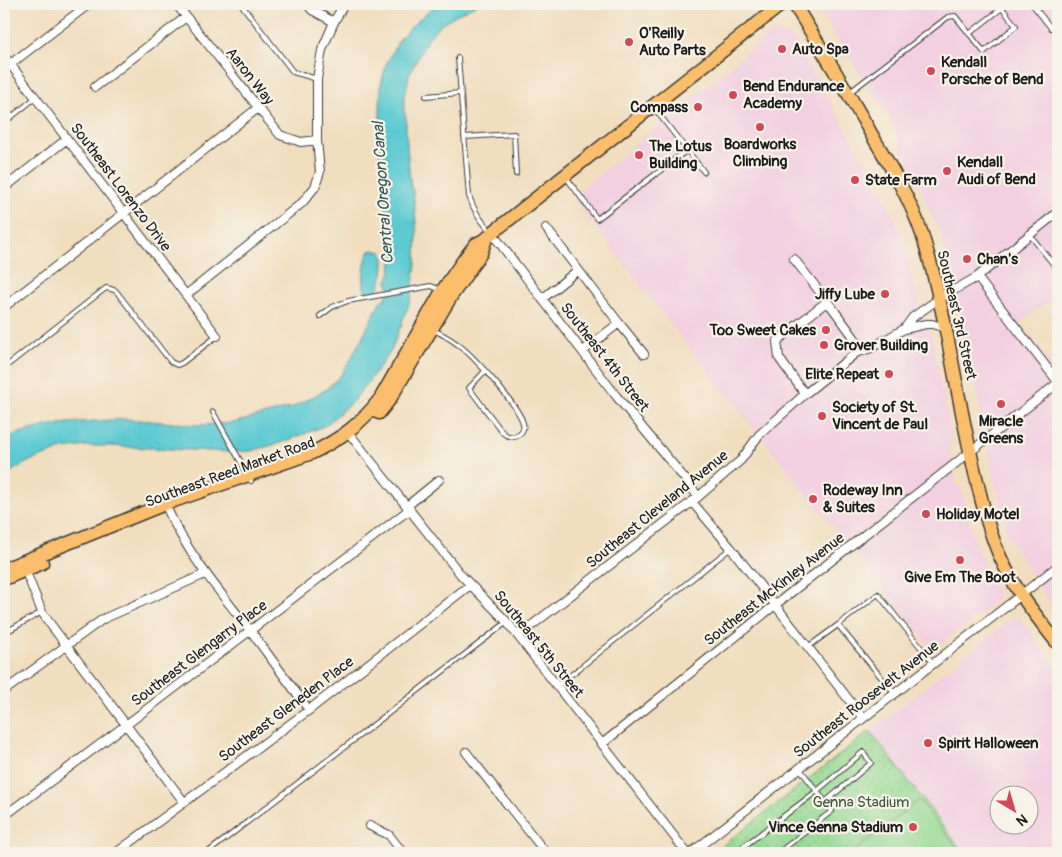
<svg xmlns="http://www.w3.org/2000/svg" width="1062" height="857" font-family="Pangolin,sans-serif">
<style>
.built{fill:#f2cfe1;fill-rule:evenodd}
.park{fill:url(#park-dots);stroke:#587a57}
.pitch{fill:#94d992;stroke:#587a57}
.water{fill:#5dcad2;stroke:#3c7377}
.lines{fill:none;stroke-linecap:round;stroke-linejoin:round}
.service-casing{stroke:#3c3934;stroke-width:6}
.minor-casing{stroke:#3c3934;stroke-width:10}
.primary-casing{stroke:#3c3934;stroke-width:15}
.service{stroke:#fff;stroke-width:4}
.minor{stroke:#fff;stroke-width:8}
.primary{stroke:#fabe6d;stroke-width:12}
.poi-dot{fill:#d1495b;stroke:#f7f3e8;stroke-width:2}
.labels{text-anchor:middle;stroke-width:4.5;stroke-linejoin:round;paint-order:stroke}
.poi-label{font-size:15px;font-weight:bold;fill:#1c1c1c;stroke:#f7f3e8;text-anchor:start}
.street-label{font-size:15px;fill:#1c1c1c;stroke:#f7f3e8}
.park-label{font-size:15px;fill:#40553f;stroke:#f7f3e8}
.water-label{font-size:16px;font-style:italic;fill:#33595c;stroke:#f7f3e8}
</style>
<defs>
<pattern id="park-dots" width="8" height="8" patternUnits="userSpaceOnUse" patternTransform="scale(1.25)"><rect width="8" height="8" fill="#94d992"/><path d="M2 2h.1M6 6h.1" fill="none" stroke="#7fba7d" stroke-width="1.8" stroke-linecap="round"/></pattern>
</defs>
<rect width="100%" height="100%" fill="#f7f3e8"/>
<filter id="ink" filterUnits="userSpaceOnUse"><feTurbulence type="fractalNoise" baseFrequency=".02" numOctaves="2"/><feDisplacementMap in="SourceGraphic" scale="10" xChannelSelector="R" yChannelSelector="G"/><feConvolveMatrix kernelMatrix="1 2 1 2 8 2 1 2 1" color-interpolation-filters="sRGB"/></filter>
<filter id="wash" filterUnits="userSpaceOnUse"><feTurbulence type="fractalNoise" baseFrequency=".0096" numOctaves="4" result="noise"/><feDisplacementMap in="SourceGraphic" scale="20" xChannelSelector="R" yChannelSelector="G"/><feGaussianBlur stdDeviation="1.12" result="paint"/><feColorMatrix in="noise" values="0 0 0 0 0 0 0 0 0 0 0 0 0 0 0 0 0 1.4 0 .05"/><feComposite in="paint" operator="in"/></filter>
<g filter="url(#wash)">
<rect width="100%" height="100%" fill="#f1debf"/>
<path class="built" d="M 821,4 L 1058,4 L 1058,294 L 1020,323 L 1058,373 L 1058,613 L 1048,600 L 1008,536 L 990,458 L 959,305 L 940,233 L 889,118 L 828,24 L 821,11 Z
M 776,32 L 790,35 L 792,37 L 881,189 L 898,226 L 920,303 L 927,328 L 930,330 L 952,439 L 950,449 L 956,483 L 961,489 L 974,537 L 981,557 L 998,593 L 998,600 L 933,650 L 680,336 L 572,197 L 770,34 Z
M 1019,617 L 1058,669 L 1058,853 L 964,853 L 870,731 L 1013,618 ZM 1000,794 L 1030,794 L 1030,824 L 1000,824 Z"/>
<path class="park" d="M 870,731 L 964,853 L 713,853 Z"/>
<path class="pitch" d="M 919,800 L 961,853 L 852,853 Z"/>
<path class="water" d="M 438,4 L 477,4 C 463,12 447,18 436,29 C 433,32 431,36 428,38 L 409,75 L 406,92 L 404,94 L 404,111 L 406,118 L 406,131 L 409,170 L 411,187 L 413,190 L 417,232 L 416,264 L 411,299 L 402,322 L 402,326 L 400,328 L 391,351 L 375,373 L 354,400 L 326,425 L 287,441 L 251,451 L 231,452 L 110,446 L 87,446 L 63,449 L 30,461 L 15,469 L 4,478 L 4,439 L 19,433 L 46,426 L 67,423 L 94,421 L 126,419 L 199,425 L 233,423 L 293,407 L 325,390 L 340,376 L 350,361 L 380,302 L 386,298 L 390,289 L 387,282 L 391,271 L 393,253 L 388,241 L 386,224 L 386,204 L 384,195 L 380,157 L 380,109 L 381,84 L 386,64 L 400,38 L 418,20 Z
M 373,250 L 382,252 C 387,260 382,284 377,291 L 371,293 L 365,291 C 362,282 364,259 370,251 Z"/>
</g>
<g filter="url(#ink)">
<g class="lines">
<g class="service-casing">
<path id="service" d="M 241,4 L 293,72 L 317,79
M 1032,4 L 1051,28
M 969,34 L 1007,4
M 458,58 L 469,196 C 474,211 480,219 490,231
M 850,92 L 948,17 L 955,16 L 984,52 L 1016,26 L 1002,8
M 426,96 L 460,93
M 654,108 L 704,172
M 4,123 L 35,98
M 464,137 L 514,134 L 516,174
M 566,177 L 597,219 L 687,150
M 1030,235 L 1058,270
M 320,316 L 332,307 L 348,301 L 431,286 L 441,290
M 433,330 C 443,334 452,340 460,346 C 475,358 518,405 523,423 C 526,436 511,440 503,433 L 469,388 L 485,371
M 4,368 L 106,288 L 111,289 L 116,291 L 171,362 L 177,365 L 182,363 L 217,336
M 213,412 L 248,475 L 251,481
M 838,625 L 878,594 L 934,664
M 4,633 L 42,612
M 808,647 L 838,625 L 895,694
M 557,686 L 731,548
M 207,853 L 507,622
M 735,853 L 817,791 L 863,752 L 871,763 L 825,802
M 778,853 L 832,811 L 800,769"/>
</g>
<g class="minor-casing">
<path id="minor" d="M 176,4 L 280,135 L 301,142 L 317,140
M 307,4 L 312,10 L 334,22
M 4,56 L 217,336
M 4,69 L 89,4
M 95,87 L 186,17
M 4,188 L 67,139
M 546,228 L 619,323 L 644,354
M 492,233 L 617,397 L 690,485 L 698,497
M 794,259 L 830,305
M 977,277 L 1058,382
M 186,295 L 302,203 L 315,187 L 320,172 L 317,140 L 317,79 L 322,50 L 334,22 L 344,4
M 542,299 L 578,270
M 4,307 L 258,108
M 904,329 L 913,317 L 940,298 L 977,277 L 1058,212
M 583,351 L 619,323
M 805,394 L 779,358 L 777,341 L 825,303 L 831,306 L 864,351
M 348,432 L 461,575 L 507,622 L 687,853
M 692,502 L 731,548 L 863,718
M 165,504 C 186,552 218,590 250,630 C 270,657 289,683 309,710
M 407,506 L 439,480
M 24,567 L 42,612 L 48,621 L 184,802
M 518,636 L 698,497 L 741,460 L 759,435 L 805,394 L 856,353 L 871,348 L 904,329 L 926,324 L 932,324 L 946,328
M 4,691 L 103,619 L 205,574
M 602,744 L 775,605 L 1058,383
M 466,752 L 546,853
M 4,816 L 126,725 L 410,509
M 370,826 L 389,835 L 403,853
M 116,853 L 309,710 L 470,585
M 691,853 L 1058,566"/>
</g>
<g class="primary-casing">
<path id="primary" d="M 794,4 C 821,48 848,92 873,137 C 891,167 911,201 922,234 C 947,314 956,396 976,477 C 983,507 990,536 1003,563 C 1017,593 1038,618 1058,644
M 379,413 L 390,399 L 452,295 L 481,253 L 486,239
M 4,569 L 165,504 L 312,453 C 340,439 361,424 380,399 L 442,291 L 465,258 L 476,244 L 486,239 L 492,233 L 782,4
M 4,579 L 42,563"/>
</g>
<use href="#service" class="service"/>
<use href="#minor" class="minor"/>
<use href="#primary" class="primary"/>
</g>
</g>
<g class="poi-dot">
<circle cx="629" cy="42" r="5"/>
<circle cx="782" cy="49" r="5"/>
<circle cx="931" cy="71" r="5"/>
<circle cx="733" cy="95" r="5"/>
<circle cx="698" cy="107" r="5"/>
<circle cx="760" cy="127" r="5"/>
<circle cx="639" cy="155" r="5"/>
<circle cx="947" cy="171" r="5"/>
<circle cx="855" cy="180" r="5"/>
<circle cx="967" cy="259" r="5"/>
<circle cx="885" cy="294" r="5"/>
<circle cx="826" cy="330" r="5"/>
<circle cx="824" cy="345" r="5"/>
<circle cx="889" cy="374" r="5"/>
<circle cx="1001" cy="404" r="5"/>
<circle cx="822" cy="416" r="5"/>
<circle cx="813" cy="499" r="5"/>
<circle cx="926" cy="514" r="5"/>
<circle cx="960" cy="560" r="5"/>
<circle cx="928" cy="743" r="5"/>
<circle cx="913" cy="827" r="5"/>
</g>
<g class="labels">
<g class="poi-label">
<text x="639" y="38">O'Reilly<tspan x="639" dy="17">Auto Parts</tspan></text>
<text x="792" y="54">Auto Spa</text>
<text x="941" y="67">Kendall<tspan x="941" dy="17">Porsche of Bend</tspan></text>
<text x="743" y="91">Bend Endurance<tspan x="743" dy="17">Academy</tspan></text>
<text x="688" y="112" text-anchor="end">Compass</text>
<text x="760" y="149" text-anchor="middle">Boardworks<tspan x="760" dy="17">Climbing</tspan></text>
<text x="649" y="151">The Lotus<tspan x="649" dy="17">Building</tspan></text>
<text x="957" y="167">Kendall<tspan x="957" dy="17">Audi of Bend</tspan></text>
<text x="865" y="185">State Farm</text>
<text x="977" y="264">Chan's</text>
<text x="875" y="299" text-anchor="end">Jiffy Lube</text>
<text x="816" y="335" text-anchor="end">Too Sweet Cakes</text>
<text x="834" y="350">Grover Building</text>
<text x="879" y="379" text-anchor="end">Elite Repeat</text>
<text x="832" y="412">Society of St.<tspan x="832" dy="17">Vincent de Paul</tspan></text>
<text x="1001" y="426" text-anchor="middle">Miracle<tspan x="1001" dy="17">Greens</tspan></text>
<text x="823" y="495">Rodeway Inn<tspan x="823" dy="17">&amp; Suites</tspan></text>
<text x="936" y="519">Holiday Motel</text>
<text x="960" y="582" text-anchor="middle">Give Em The Boot</text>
<text x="938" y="748">Spirit Halloween</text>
<text x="903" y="832" text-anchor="end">Vince Genna Stadium</text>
</g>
<g class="street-label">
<text transform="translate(250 76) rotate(52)" y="5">Aaron Way</text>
<text transform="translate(121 187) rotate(53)" y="5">Southeast Lorenzo Drive</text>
<text transform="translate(957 315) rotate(77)" y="5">Southeast 3rd Street</text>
<text transform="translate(605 357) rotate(52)" y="5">Southeast 4th Street</text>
<text transform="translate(230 472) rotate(-20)" y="5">Southeast Reed Market Road</text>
<text transform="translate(657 509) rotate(-39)" y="5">Southeast Cleveland Avenue</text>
<text transform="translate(774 589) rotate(-38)" y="5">Southeast McKinley Avenue</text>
<text transform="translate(539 644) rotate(51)" y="5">Southeast 5th Street</text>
<text transform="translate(199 653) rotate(-37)" y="5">Southeast Glengarry Place</text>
<text transform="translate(866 699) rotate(-38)" y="5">Southeast Roosevelt Avenue</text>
<text transform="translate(286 709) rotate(-37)" y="5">Southeast Gleneden Place</text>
</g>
<g class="park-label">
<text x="861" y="807">Genna Stadium</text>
</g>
<g class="water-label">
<text transform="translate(382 193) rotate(-94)" y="6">Central Oregon Canal</text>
</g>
</g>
<rect width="1062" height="857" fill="none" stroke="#f7f3e8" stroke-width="20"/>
<g transform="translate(1014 810) rotate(142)"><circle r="24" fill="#f7f3e8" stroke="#9f9d96"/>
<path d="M0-4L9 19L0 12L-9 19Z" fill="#d1495b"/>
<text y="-8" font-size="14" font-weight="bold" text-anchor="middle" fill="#1c1c1c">N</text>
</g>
</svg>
